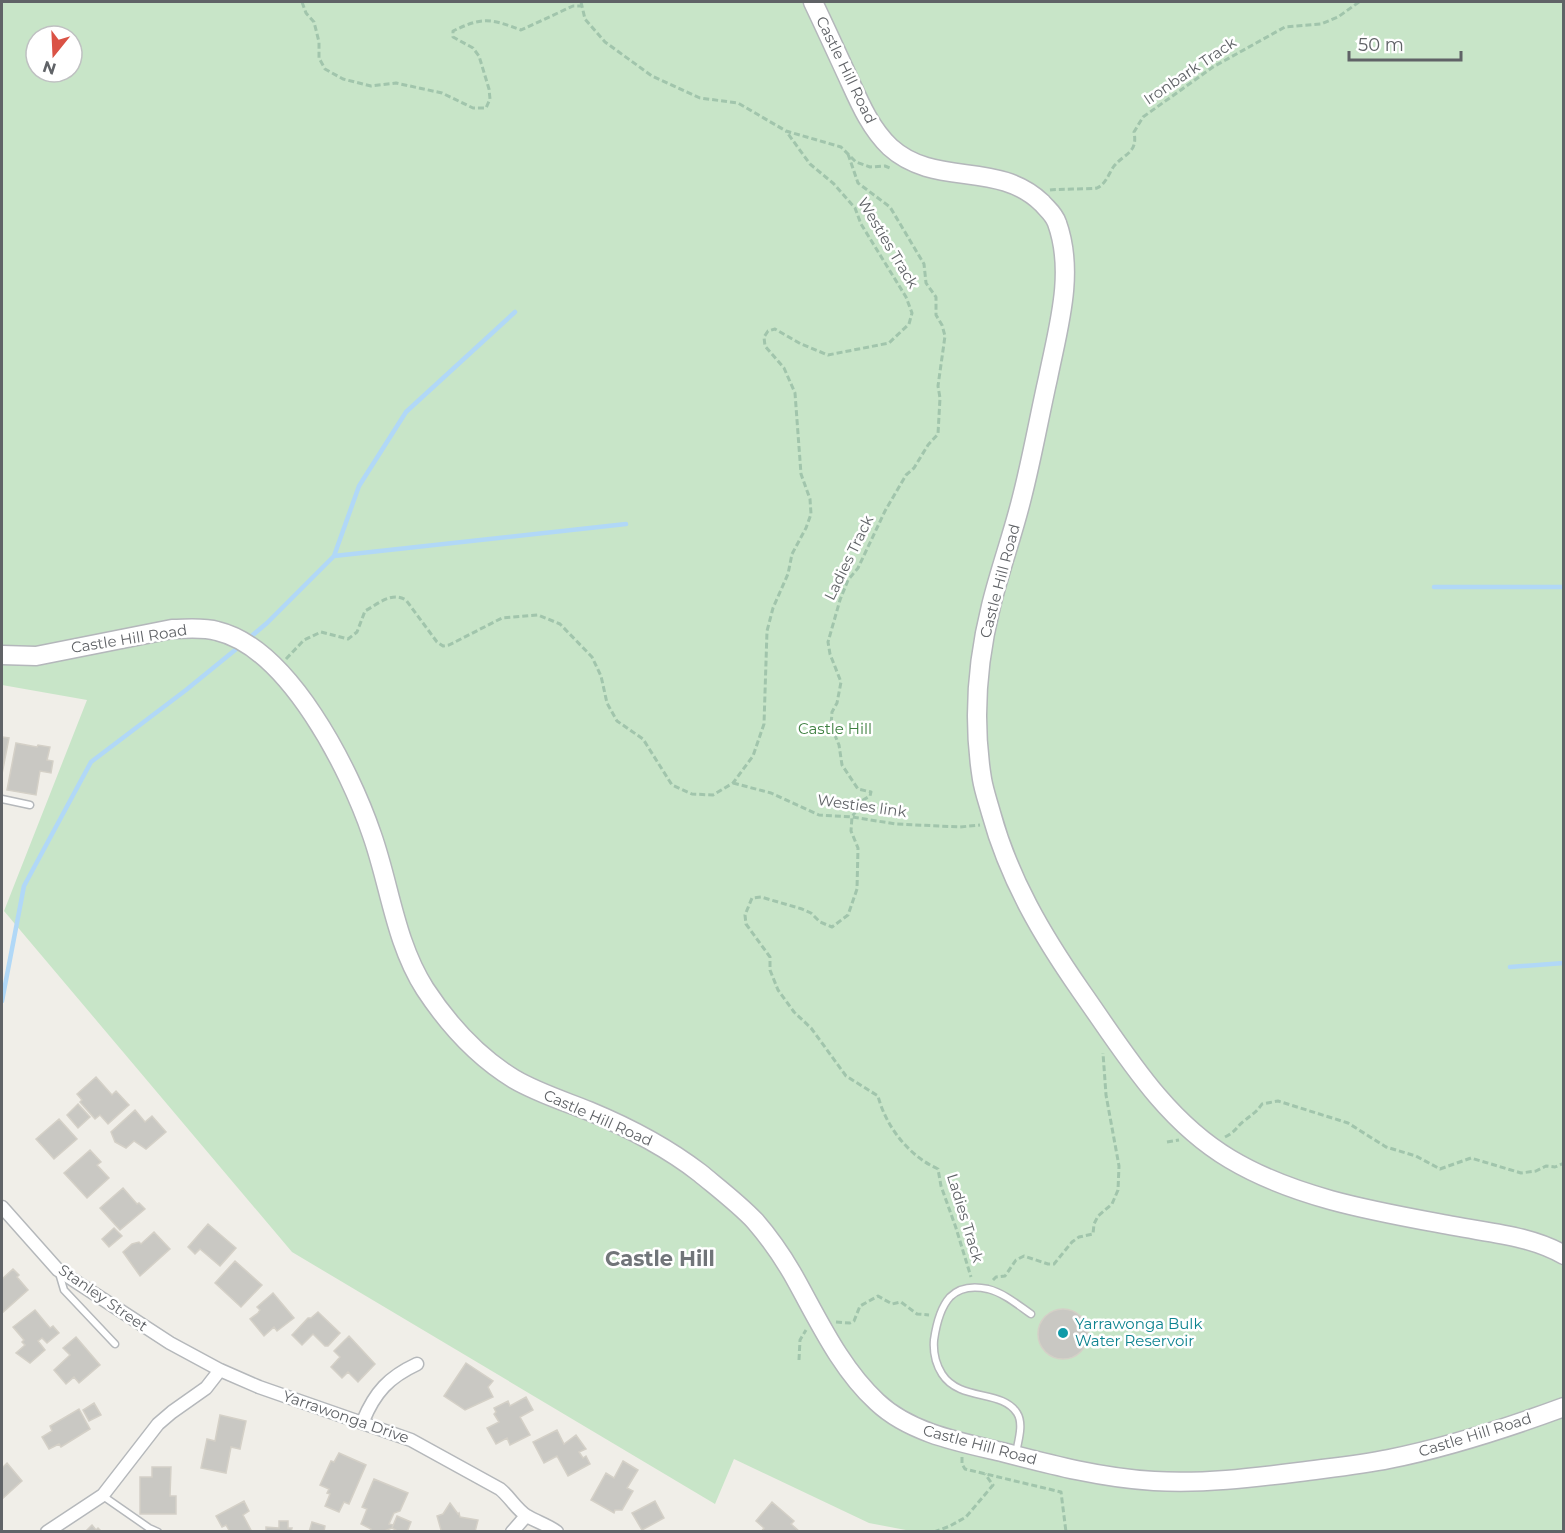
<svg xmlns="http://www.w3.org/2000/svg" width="1565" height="1533" font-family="Montserrat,sans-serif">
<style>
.green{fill:#c8e5c8;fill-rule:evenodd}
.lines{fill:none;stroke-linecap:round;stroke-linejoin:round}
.stream{stroke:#b1d8f7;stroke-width:4.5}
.building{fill:#c9c8c3;stroke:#d4d0c7;stroke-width:1.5}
.service-casing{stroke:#b5b8bb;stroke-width:9}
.minor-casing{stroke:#b5b8bb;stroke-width:15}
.secondary-casing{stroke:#b4b7bb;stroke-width:21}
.path{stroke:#a1c5ac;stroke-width:3;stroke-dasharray:6 3;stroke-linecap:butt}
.service{stroke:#fff;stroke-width:6}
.minor{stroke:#fff;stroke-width:12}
.secondary{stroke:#fff;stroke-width:18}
.culture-dot{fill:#0f9aa8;stroke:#fff;stroke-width:2}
.labels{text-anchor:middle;stroke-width:5;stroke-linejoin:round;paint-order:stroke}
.street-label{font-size:15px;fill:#606367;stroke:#fff}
.park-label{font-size:15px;fill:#3e8041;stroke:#fff}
.culture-label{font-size:15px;fill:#0d838f;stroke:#fff;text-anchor:start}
.district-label{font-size:21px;font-weight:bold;fill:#717579;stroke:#fff}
</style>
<rect width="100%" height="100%" fill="#f0eee8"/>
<path class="green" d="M 2,2 L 1563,2 L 1563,1531 L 911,1531 L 869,1523 L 734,1459 L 715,1504 L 292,1252 L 4,911 L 87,700 L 2,685 ZM 36,36 L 72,36 L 72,72 L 36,72 Z"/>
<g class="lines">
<path class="stream" d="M 334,556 L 626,524
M 1434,587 L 1564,587
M 248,639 L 267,623 L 334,556 L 359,486 L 406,412 L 515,312
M 1510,967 L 1564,963
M 2,1001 L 24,886 L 91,762 L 186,690 L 240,646"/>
</g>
<path class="building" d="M 2,737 L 9,738 L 2,774 Z
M 16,743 L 37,747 L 38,745 L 50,747 L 47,760 L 53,761 L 51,773 L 40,771 L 36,795 L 7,790 Z
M 96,1077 L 112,1095 L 116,1091 L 129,1105 L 108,1124 L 100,1115 L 95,1119 L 80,1102 L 82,1100 L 77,1094 Z
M 78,1104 L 90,1117 L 78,1128 L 67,1115 Z
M 135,1110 L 145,1122 L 152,1116 L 166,1132 L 146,1149 L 134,1141 L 126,1148 L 115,1142 L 111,1132 Z
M 59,1119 L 77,1139 L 54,1159 L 36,1139 Z
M 90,1150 L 101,1162 L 97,1165 L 109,1178 L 87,1198 L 64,1173 Z
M 123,1188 L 137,1204 L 139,1203 L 145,1209 L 120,1230 L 100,1208 Z
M 208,1224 L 236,1248 L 220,1266 L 200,1249 L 195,1254 L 188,1247 Z
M 114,1228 L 122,1236 L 109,1247 L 102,1239 Z
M 154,1232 L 170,1249 L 140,1276 L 123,1252 L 132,1244 L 139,1242 L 141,1244 Z
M 235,1261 L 262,1285 L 241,1307 L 215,1283 Z
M 13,1269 L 19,1275 L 17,1277 L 28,1290 L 2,1313 L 2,1279 Z
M 273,1293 L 294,1318 L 277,1331 L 274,1327 L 264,1336 L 250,1319 L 258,1313 L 260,1310 L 257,1307 Z
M1038 1334a25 25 0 1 1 50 0a25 25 0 1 1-50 0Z
M 35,1310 L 50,1328 L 53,1326 L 59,1333 L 47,1343 L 42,1338 L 38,1341 L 45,1350 L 30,1363 L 16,1353 L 25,1345 L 22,1342 L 24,1340 L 13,1327 Z
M 318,1312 L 340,1333 L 328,1346 L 325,1346 L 313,1334 L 302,1345 L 292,1335 L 308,1318 L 311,1318 Z
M 349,1336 L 375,1364 L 358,1382 L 348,1372 L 342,1378 L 331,1367 L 340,1357 L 334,1351 Z
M 76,1337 L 100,1365 L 79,1383 L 74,1377 L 66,1384 L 54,1370 L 70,1355 L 63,1348 Z
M 466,1363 L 493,1381 L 488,1387 L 493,1397 L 465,1410 L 444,1396 Z
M 526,1397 L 533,1410 L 520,1417 L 530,1435 L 510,1445 L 507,1438 L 496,1444 L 487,1428 L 499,1422 L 494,1414 L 496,1412 L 494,1408 L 508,1401 L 510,1406 Z
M 94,1403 L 101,1415 L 89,1421 L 83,1410 Z
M 79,1409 L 90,1429 L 61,1447 L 59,1444 L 49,1449 L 42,1437 L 52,1431 L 50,1426 Z
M 220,1415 L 246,1421 L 240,1449 L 231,1447 L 226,1473 L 201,1468 L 207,1439 L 215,1441 Z
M 557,1430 L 564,1444 L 576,1435 L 586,1449 L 579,1452 L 583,1458 L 586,1456 L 590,1464 L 568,1476 L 557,1456 L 544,1463 L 533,1442 Z
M 339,1453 L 366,1465 L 349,1504 L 344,1502 L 339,1512 L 325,1506 L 330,1494 L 327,1493 L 329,1489 L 320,1485 L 331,1461 L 334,1462 Z
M 623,1461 L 638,1470 L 627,1488 L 633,1491 L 622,1510 L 615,1510 L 614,1513 L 591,1500 L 606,1473 L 614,1478 Z
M 7,1463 L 22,1481 L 2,1499 L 2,1468 Z
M 152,1467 L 171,1467 L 170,1496 L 176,1496 L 176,1514 L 140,1514 L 140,1477 L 152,1477 Z
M 374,1479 L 408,1493 L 400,1511 L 394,1513 L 389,1524 L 393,1525 L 392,1528 L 382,1532 L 372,1532 L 370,1531 L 371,1529 L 361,1524 L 367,1509 L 362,1507 Z
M 244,1501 L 249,1511 L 243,1515 L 252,1532 L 230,1532 L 226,1525 L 222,1527 L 216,1516 Z
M 655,1501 L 664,1518 L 642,1530 L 632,1513 Z
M 772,1502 L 794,1521 L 791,1524 L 800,1532 L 761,1532 L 764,1528 L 756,1521 Z
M 450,1503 L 458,1514 L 459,1513 L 460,1517 L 478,1520 L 475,1532 L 438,1532 L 441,1530 L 437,1516 L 443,1514 Z
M 397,1516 L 411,1522 L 407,1532 L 399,1532 L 392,1528 Z
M 279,1521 L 288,1521 L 288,1528 L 292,1528 L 291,1532 L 266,1532 L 266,1527 L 279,1528 Z
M 312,1522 L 325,1526 L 324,1532 L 309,1532 Z
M 92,1525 L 96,1530 L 98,1528 L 102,1532 L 85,1532 Z"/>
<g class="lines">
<g class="service-casing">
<path id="service" d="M 2,799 L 30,805
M 59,1273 L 64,1290 L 115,1344
M 1016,1453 C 1018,1441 1024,1424 1017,1413 C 1002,1389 960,1402 942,1374 C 935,1363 933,1353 934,1340 C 936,1326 940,1308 950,1297 C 960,1287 974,1286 988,1289 C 1004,1293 1018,1305 1031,1314
M 103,1496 L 149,1528 L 158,1532"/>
</g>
<g class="minor-casing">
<path id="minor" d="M 2,1207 L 58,1270 L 170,1343 L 220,1370 L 259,1387 L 411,1440 L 500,1489 C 510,1497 516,1509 527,1516 C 537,1522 548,1525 557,1532
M 363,1421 C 375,1392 389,1377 417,1364
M 47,1532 L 103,1495 L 158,1424 L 172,1412 L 206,1388 L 220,1370
M 512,1532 L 526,1516"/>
</g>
<g class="secondary-casing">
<path id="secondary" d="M 813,2 C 824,25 835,49 846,73 C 858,99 869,127 890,147 C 935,188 998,160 1042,203 C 1048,210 1054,214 1057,223 C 1075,273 1058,328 1048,378 C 1039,418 1032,458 1022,497 C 1013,534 1000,569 991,606 C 977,662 973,723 982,779 C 984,791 988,802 991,813 C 1009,879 1042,935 1081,991 C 1124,1052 1164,1120 1230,1159 C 1297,1199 1379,1212 1454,1226 C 1491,1233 1531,1236 1564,1255
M 2,655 L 36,656 L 172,629 C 187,629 203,627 217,631 C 289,648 350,770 372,835 C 390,886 395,942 425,989 C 448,1024 478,1057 514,1079 C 538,1093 564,1101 589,1111 C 630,1128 665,1146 700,1173 C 718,1188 739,1204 755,1221 C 768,1236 782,1256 792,1273 C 817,1317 839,1367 877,1402 C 910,1433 959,1442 1002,1452 C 1052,1465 1102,1478 1154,1481 C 1202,1484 1251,1478 1299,1472 C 1329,1468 1360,1465 1389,1459 C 1449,1447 1507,1428 1564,1407"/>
</g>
<path class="path" d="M 302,2 L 306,13 L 314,22 L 319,42 L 319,58 L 325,69 L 343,79 L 371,86 L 396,83 L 442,93 L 473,108 L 486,108 L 490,99 L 489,89 L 479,56 L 473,48 L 453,37 L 453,31 C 484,16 491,19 521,30 L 573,6 L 582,6
M 581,2 L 585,19 L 605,42 L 652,76 L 700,98 L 738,103 L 786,131 L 841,147 L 856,162 L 870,167 L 885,166 L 892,169
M 848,154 L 858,183 L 890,207 L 924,264 L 926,283 L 936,297 L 936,315 L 942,325 L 945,336 L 938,386 L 940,398 L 938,434 L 928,445 L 914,468 L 906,475 L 885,511 L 858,568 L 848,580 L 840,600 L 828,642 L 830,654 L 841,682 L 837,703 L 832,712 L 831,726 L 839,745 L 842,765 L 858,789 L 871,792 L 870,796 L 863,800 L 852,817 L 851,831 L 858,848 L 857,889 L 848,915 L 832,927 L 820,922 L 811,913 L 802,909 L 761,897 L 752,898 L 745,915 L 746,924 L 770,957 L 770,970 L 778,990 L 794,1012 L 811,1028 L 846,1076 L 878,1096 C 886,1127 909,1156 938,1169 L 941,1186 L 956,1228 L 971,1277
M 1050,190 C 1059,189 1094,189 1097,188 C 1106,184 1109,173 1114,166 C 1125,153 1138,153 1134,132 L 1143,117 L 1213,67 L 1285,27 L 1321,24 L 1338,17 L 1359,2
M 286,659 L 304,640 L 321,632 L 348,639 L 357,632 L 365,611 C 378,604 392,591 406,600 L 437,642 L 443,646 L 449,645 L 502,618 L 538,615 L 560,624 L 592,657 L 601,676 L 607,703 L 617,721 L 643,739 L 672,785 L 692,794 L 713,795 L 733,783 L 753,756 L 764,724 L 767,631 L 773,608 L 788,574 L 792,554 L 806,528 L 811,514 L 810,499 L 801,474 L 795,393 L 784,368 L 765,346 L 764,337 L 768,331 L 775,329 L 801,344 L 828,355 L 889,343 L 909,324 L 912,313 L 906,297 L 861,224 L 855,208 L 834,184 L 810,164 L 786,131
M 733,783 L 771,793 L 819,815 L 852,817 L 896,824 L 960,827 L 980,825
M 1225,1137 C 1238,1130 1235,1128 1244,1121 C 1252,1114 1255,1114 1262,1104 L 1278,1101 L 1348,1123 L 1386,1147 L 1416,1156 L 1440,1169 L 1471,1158 L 1521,1173 L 1536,1171 L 1546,1166 L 1555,1167 L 1564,1163
M 1167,1142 L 1179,1140
M 993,1280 L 996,1277 L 1005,1276 L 1016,1260 L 1024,1256 L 1048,1264 L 1054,1264 L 1072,1242 L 1079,1237 L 1093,1234 L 1094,1224 L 1098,1216 L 1112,1204 L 1118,1190 L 1119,1166 L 1106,1095 L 1103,1053
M 836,1322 L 850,1323 L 854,1321 L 860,1306 L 878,1296 L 892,1304 L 901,1302 L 917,1314 L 929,1315
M 799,1360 L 800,1340 L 806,1330
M 962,1457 L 962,1464 L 965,1469 L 1061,1492 L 1066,1532
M 934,1532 L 950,1526 L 966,1517 L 993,1485 L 985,1474"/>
<use href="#service" class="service"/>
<use href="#minor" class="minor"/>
<use href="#secondary" class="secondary"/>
</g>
<circle class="culture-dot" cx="1063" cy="1333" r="6"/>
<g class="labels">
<g class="street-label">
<text transform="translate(846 70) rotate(64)" y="5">Castle Hill Road</text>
<text transform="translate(1190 71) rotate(-34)" y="5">Ironbark Track</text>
<text transform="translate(888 243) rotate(59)" y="5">Westies Track</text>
<text transform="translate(849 558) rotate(-64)" y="5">Ladies Track</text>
<text transform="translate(1000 581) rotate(-75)" y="5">Castle Hill Road</text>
<text transform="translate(129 639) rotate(-9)" y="5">Castle Hill Road</text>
<text transform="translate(862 806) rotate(8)" y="5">Westies link</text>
<text transform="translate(598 1118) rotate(24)" y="5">Castle Hill Road</text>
<text transform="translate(965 1218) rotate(73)" y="5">Ladies Track</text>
<text transform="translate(103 1298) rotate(35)" y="5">Stanley Street</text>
<text transform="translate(346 1417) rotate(19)" y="5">Yarrawonga Drive</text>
<text transform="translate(1475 1435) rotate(-17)" y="5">Castle Hill Road</text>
<text transform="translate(980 1445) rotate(15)" y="5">Castle Hill Road</text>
</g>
<g class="park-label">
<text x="835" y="734">Castle Hill</text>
</g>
<g class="culture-label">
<text x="1075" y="1329">Yarrawonga Bulk<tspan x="1075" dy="17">Water Reservoir</tspan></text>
</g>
<g class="district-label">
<text x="660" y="1266">Castle Hill</text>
</g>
</g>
<rect width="1565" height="1533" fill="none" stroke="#606367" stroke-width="6"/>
<g transform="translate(54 54) rotate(198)"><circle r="28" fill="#ffffff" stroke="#bfc1c2" stroke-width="1.5"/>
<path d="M0-4.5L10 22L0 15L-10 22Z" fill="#da5245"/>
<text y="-9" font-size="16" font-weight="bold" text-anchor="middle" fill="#606367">N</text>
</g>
<path d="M1349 51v9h112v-9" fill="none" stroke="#606367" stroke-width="3"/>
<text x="1358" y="51" font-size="18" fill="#606367" stroke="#ffffff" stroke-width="4.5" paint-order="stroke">50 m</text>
</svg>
